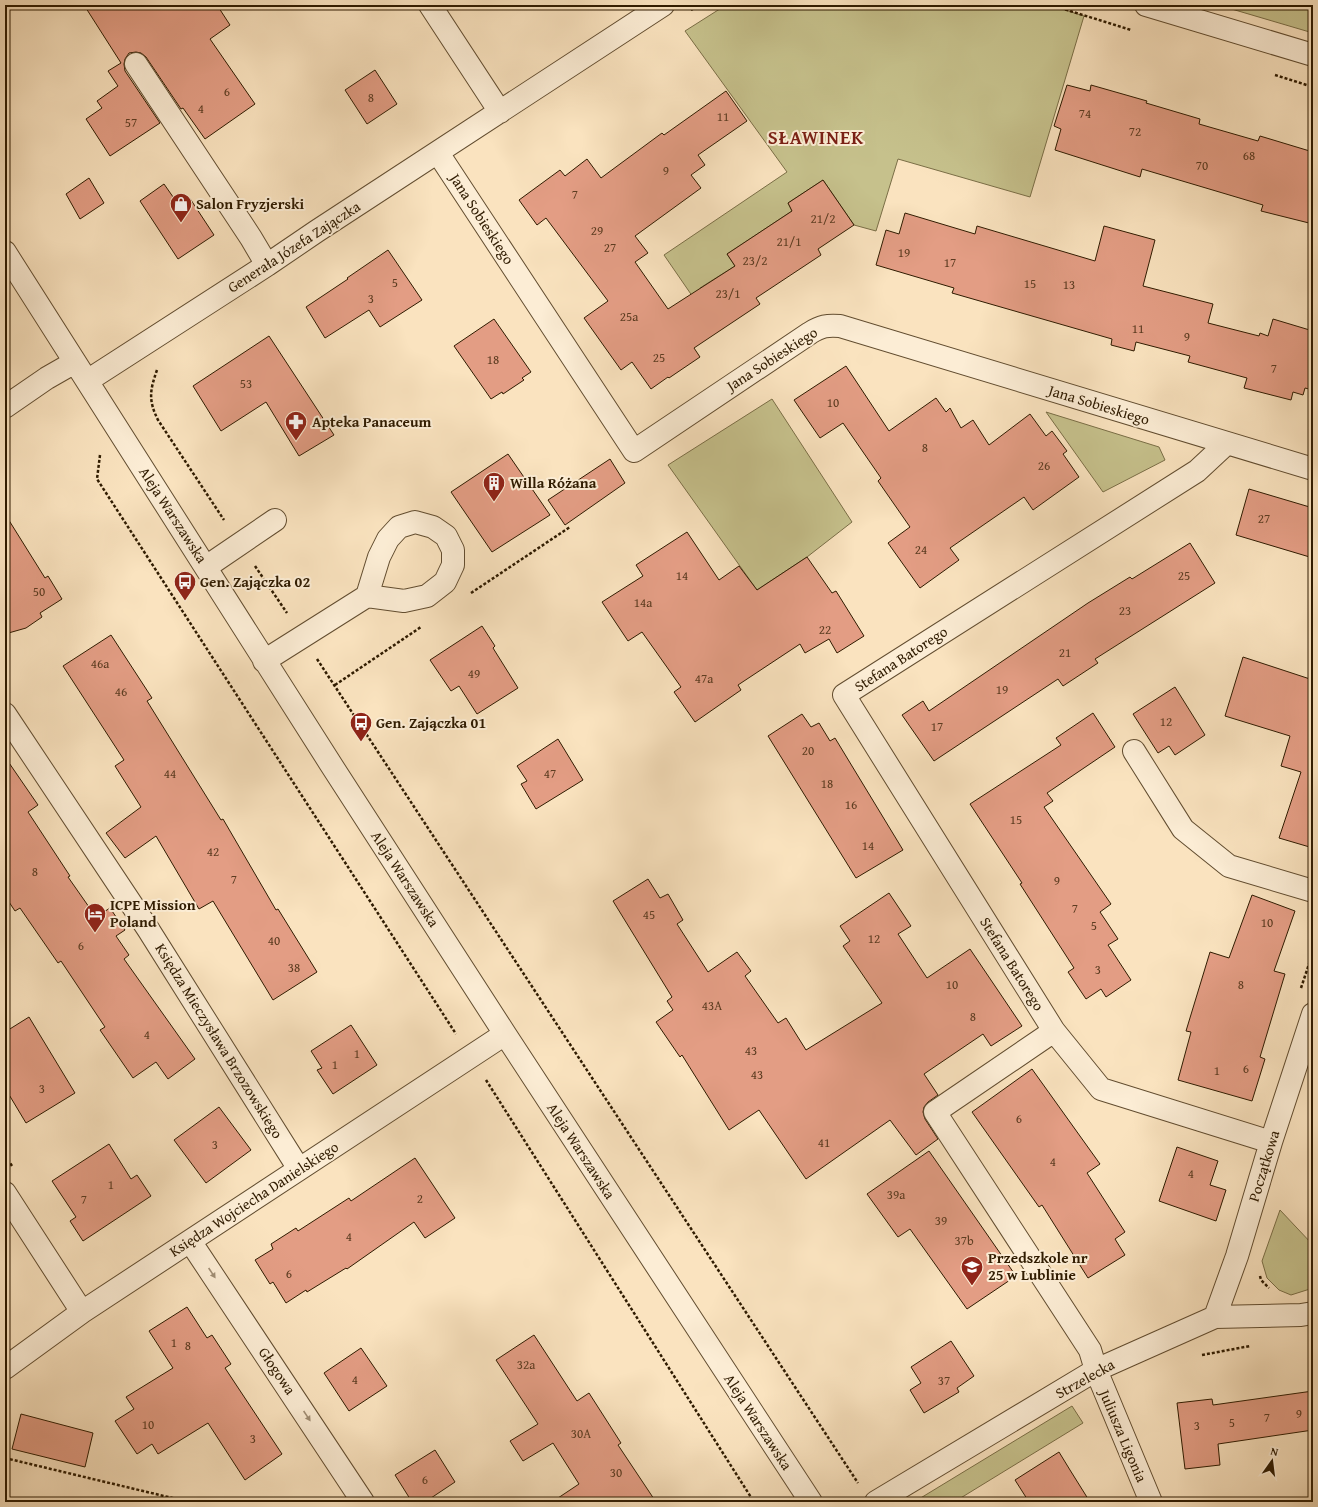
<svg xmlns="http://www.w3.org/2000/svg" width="1318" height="1507" font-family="'Gentium Book Plus',serif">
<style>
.green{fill:#c6c18c;stroke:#7a6e46}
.building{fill:#e39d84;stroke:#2f1b00}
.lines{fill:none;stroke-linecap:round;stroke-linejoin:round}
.minor-casing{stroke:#624d30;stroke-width:24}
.path{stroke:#2f1b00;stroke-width:2.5;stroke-dasharray:3 2;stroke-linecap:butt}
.minor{stroke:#fcedd5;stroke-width:22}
.oneway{fill:#a08e75}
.labels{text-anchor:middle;stroke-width:4;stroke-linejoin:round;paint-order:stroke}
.number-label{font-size:13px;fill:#5c3c21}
.poi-label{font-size:15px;font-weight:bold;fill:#2f1b00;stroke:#fcedd5;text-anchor:start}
.street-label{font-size:15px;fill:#2f1b00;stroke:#fcedd5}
.district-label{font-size:19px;font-weight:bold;letter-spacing:1px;fill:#7a1f14;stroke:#fcedd5}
</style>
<rect width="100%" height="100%" fill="#fae3bf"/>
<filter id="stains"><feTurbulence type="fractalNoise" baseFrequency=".005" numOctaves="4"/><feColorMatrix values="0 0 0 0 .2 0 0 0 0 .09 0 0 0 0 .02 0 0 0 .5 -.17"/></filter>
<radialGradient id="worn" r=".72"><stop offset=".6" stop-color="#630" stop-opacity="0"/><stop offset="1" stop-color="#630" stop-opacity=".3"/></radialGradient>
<path class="green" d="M 726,5 L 1049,5 L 1084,16 L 1030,197 L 898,159 L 876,231 L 854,225 L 823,180 L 788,203 L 792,211 L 727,254 L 735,266 L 700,288 L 725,327 L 717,332 L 664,255 L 787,172 L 685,31 Z
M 1218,5 L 1313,5 L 1313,33 Z
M 772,399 L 852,522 L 807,557 L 757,590 L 668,465 Z
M 1046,412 L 1159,447 L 1165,460 L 1103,492 Z
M 1280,1210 L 1313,1245 L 1313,1288 L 1291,1295 L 1279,1290 L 1267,1278 L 1262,1261 Z
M 1072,1406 L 1083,1423 L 959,1499 L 961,1502 L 914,1502 Z"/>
<path class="building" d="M 84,5 L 217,5 L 230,25 L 210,39 L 255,104 L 205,139 L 183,108 L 181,109 L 146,57 L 141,53 L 136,52 L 129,53 L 125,59 L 124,64 L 125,71 L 160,123 L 110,156 L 86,119 L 102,108 L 97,101 L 118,86 L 108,71 L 121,63 Z
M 375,70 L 397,104 L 367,124 L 345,90 Z
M 1067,85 L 1090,91 L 1091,85 L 1147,101 L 1146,103 L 1200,119 L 1199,124 L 1258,141 L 1260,136 L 1313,152 L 1313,224 L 1261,211 L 1263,205 L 1142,169 L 1140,177 L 1055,150 L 1061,129 L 1054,126 Z
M 726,91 L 747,121 L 698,155 L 705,165 L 691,175 L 701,188 L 635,236 L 648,253 L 635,262 L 668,309 L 735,266 L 727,254 L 792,211 L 788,203 L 823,180 L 854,225 L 818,249 L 821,255 L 756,298 L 760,304 L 694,348 L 700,357 L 669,378 L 668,377 L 651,389 L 632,362 L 621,370 L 584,318 L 608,301 L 546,218 L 537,225 L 519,200 L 560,170 L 565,176 L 587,159 L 601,178 L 662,133 L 664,135 Z
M 89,178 L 104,203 L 80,219 L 66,194 Z
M 164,184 L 178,204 L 189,197 L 214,235 L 178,259 L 140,201 Z
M 905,213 L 975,234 L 977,226 L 1095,261 L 1104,226 L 1155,240 L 1143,286 L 1213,304 L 1208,323 L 1259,336 L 1260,333 L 1268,336 L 1273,319 L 1313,331 L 1313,390 L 1305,388 L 1303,395 L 1293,392 L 1291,400 L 1244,388 L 1247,378 L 1188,362 L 1190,356 L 1136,342 L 1134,351 L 1111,345 L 1112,339 L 952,293 L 954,288 L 876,265 L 886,230 L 899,234 Z
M 388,250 L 422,300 L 380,327 L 369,310 L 325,338 L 306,307 L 348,279 L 347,278 Z
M 494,319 L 531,372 L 522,378 L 524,380 L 503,394 L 502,392 L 491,399 L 454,346 Z
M 269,336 L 334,435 L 299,456 L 266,402 L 221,431 L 193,386 Z
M 846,366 L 889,431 L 936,398 L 946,412 L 950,408 L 961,428 L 973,420 L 989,445 L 1030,414 L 1046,436 L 1052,431 L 1067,451 L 1063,454 L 1079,477 L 1033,510 L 1024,497 L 950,548 L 959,560 L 920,588 L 888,543 L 910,527 L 878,481 L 881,478 L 843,423 L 820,438 L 794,400 Z
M 508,454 L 550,515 L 492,552 L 451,492 Z
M 610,459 L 625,483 L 565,525 L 548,500 Z
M 1249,489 L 1313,508 L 1313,558 L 1236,535 Z
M 5,514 L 45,578 L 48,576 L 62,599 L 40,613 L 42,617 L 26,628 L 5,634 Z
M 687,532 L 719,580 L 739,566 L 757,590 L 807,557 L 832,593 L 836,591 L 864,636 L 837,653 L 829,639 L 805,653 L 800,644 L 738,685 L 741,690 L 695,722 L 674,692 L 681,687 L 642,632 L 628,641 L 602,602 L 643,576 L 636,565 Z
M 1190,543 L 1215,583 L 1095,659 L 1098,663 L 1063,686 L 1058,679 L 934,761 L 902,715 L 923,701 L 929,711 L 1088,603 L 1130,577 L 1132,579 Z
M 482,626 L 495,646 L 493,648 L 518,688 L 477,714 L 459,686 L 451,691 L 430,660 Z
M 111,635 L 152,698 L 147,701 L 221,820 L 223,819 L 276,910 L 278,909 L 317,972 L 273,1000 L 213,901 L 199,909 L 156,836 L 125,858 L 106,833 L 141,807 L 115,766 L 124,760 L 63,666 Z
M 1243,657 L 1313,680 L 1313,848 L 1279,838 L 1301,772 L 1281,766 L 1290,736 L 1225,716 Z
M 1175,687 L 1205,735 L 1175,755 L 1169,746 L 1158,753 L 1133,714 Z
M 1093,713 L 1115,747 L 1047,793 L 1053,801 L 1044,807 L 1111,904 L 1100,912 L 1118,939 L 1108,945 L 1131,980 L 1106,997 L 1101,989 L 1086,999 L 1068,972 L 1074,968 L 1020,884 L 1022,883 L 970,804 L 1061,745 L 1056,738 Z
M 802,714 L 811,727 L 819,723 L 830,741 L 835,738 L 903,850 L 856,878 L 768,736 Z
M 558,739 L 583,780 L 536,809 L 521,784 L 527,781 L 517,766 Z
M 5,757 L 38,805 L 28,812 L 70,876 L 68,877 L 96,917 L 110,908 L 125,930 L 116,936 L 129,955 L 124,959 L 195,1059 L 168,1079 L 156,1062 L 133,1078 L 100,1030 L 105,1027 L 61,961 L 58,963 L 20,908 L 15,911 L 5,896 Z
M 648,879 L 660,898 L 668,894 L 683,920 L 677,924 L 708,972 L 737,952 L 751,971 L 745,976 L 778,1023 L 786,1018 L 806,1050 L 882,1003 L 843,946 L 850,941 L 840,926 L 889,893 L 911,926 L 898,934 L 927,978 L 970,949 L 1022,1026 L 991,1046 L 983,1034 L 924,1074 L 938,1095 L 928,1102 L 924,1107 L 923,1112 L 925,1119 L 938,1139 L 916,1155 L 890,1120 L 806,1179 L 759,1110 L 729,1130 L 682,1055 L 680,1057 L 656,1022 L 673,1010 L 667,1001 L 672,997 L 613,901 Z
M 1252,895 L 1295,911 L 1274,971 L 1285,974 L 1260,1057 L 1265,1059 L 1252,1101 L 1178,1080 L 1191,1032 L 1186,1031 L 1210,952 L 1229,958 Z
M 29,1017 L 75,1093 L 26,1123 L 5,1088 L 5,1032 Z
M 351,1025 L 377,1065 L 333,1094 L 317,1070 L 322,1068 L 311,1051 Z
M 1032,1069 L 1100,1164 L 1087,1173 L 1125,1232 L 1115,1239 L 1125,1255 L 1088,1278 L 1042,1205 L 1039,1207 L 972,1112 Z
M 219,1107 L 251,1150 L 206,1183 L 174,1140 Z
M 109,1144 L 131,1179 L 137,1175 L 151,1196 L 83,1241 L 70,1221 L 76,1217 L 52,1181 Z
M 1177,1147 L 1218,1161 L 1210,1185 L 1226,1190 L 1216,1221 L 1159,1201 Z
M 929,1151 L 1016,1276 L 967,1309 L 910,1229 L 898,1237 L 867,1194 Z
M 415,1158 L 455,1218 L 425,1238 L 414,1222 L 347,1269 L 346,1268 L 307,1292 L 306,1290 L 286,1303 L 273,1282 L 270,1284 L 255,1260 L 273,1249 L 271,1244 L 296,1228 L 298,1231 L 349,1198 L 351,1201 Z
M 187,1307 L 207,1338 L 212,1335 L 231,1364 L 225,1368 L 282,1454 L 245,1480 L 208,1423 L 158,1454 L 152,1444 L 137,1454 L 115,1421 L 134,1409 L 126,1397 L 173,1368 L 149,1331 Z
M 534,1335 L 577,1401 L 589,1393 L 621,1443 L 618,1445 L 656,1502 L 552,1502 L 579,1484 L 553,1443 L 523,1461 L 510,1441 L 538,1424 L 496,1360 Z
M 951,1341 L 974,1376 L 957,1388 L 959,1392 L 924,1413 L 910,1390 L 921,1383 L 911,1367 Z
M 361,1348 L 387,1386 L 349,1411 L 324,1373 Z
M 1313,1391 L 1313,1430 L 1218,1444 L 1220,1465 L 1185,1469 L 1177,1403 L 1212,1399 L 1213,1405 Z
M 21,1414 L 93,1433 L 85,1467 L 12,1449 Z
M 435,1450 L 455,1482 L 425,1502 L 412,1502 L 395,1475 Z
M 1059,1452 L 1070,1470 L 1090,1502 L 1029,1502 L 1015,1480 Z"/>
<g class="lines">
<g class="minor-casing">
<path id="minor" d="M 430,5 L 500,112
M 1146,5 L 1313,55
M 136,64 L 251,238 L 267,265
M 438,153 L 634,451 L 810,333 C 821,326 827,325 840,326 L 1313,469
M 5,252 L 330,763 L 505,1034 L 811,1502
M 87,381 L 267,265 L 317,231 L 663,5
M 5,407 L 47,378 L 75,362
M 1226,444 L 1197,471 L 844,695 L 1054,1031 L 1101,1089 L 1271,1142
M 206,567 L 275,520
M 264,661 L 367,596 L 379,557 L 388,539 L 399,527 L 415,522 L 433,527 L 446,536 L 453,550 L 453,565 L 445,582 L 427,596 L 404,601 L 367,596
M 5,714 L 148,929 L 299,1169
M 1134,751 L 1183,829 L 1229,866 L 1313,891
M 1054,1031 L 935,1112 L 1090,1350 L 1096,1370 L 1151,1502
M 5,1193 L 82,1312
M 190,1241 L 363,1502
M 1215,1317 L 1237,1256 L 1271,1142 L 1313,1014
M 5,1368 L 82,1312 L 505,1034
M 876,1502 L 1096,1370 L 1215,1317 L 1301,1315 L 1313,1313"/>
</g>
<path class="path" d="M 1051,5 L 1131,30
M 691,10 L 699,5
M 1275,75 L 1313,87
M 157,370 C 150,390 148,400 158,420 L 224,520
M 100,455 L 97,479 L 456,1034
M 255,566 L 287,613
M 471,593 L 570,527
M 317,659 L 858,1483
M 335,685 L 421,627
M 1301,988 L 1313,952
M 486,1080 L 754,1502
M 5,1155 L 12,1166
M 1260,1276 L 1261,1280 L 1269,1288
M 1202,1355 L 1250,1346
M 5,1458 L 189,1502"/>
<use href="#minor" class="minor"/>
</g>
<defs><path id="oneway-solid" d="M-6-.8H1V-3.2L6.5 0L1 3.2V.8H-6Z"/></defs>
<g class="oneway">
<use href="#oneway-solid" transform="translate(212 1273) rotate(56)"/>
<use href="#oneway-solid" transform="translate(307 1416) rotate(56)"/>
</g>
<defs>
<g id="shop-pin" transform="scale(1.15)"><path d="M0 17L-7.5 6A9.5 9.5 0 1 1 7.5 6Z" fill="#8f2418" stroke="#fcedd5"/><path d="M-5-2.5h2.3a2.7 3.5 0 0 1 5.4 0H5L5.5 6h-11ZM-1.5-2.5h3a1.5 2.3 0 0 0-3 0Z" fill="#fff"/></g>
<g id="pharmacy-pin" transform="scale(1.15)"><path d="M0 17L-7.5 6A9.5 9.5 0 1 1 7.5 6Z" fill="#8f2418" stroke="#fcedd5"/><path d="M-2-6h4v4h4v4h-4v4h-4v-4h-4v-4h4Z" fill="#fff"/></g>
<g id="building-pin" transform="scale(1.15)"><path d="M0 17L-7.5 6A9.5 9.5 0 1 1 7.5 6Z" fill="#8f2418" stroke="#fcedd5"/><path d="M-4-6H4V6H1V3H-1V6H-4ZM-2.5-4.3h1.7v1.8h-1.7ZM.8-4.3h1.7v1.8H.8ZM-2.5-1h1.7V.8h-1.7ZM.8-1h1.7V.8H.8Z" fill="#fff"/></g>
<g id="bus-pin" transform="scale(1.15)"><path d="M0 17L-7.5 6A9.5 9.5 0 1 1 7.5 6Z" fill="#8f2418" stroke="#fcedd5"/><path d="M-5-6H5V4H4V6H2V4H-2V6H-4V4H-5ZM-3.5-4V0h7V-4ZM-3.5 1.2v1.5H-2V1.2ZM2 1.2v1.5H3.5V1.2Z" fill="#fff"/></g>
<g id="hotel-pin" transform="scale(1.15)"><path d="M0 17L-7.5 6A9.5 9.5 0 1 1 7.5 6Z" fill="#8f2418" stroke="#fcedd5"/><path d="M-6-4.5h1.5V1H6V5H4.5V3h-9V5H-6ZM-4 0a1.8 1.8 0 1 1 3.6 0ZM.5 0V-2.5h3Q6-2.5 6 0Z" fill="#fff"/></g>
<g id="school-pin" transform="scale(1.15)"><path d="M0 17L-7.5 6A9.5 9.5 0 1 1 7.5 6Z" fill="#8f2418" stroke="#fcedd5"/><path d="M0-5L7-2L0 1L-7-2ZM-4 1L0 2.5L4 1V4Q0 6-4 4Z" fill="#fff"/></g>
</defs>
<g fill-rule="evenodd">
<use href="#shop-pin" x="181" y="204"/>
<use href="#pharmacy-pin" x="296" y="422"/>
<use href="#building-pin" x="494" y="483"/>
<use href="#bus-pin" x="185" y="582"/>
<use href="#bus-pin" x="361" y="723"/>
<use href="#hotel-pin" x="95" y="914"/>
<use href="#school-pin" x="972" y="1267"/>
</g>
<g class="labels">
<g class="number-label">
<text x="227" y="96">6</text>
<text x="371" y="102">8</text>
<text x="201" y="113">4</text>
<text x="1085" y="118">74</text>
<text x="723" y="121">11</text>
<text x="131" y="127">57</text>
<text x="1135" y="136">72</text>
<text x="1249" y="160">68</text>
<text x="1202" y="170">70</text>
<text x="666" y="175">9</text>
<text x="575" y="199">7</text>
<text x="823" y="223">21/2</text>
<text x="597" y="235">29</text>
<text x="789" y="246">21/1</text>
<text x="610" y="252">27</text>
<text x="904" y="257">19</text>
<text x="755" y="265">23/2</text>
<text x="950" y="267">17</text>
<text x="395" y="287">5</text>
<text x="1030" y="288">15</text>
<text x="1069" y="289">13</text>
<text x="728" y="298">23/1</text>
<text x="371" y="303">3</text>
<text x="629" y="321">25a</text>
<text x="1138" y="333">11</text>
<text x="1187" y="341">9</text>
<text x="659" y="362">25</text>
<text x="493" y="364">18</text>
<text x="1274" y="373">7</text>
<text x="246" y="388">53</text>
<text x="833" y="407">10</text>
<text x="925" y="452">8</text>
<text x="1044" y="470">26</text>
<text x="1264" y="523">27</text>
<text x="921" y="554">24</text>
<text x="682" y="580">14</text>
<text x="1184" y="580">25</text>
<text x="39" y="596">50</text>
<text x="643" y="607">14a</text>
<text x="1125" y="615">23</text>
<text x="825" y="634">22</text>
<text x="1065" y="657">21</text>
<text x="100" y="668">46a</text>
<text x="474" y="678">49</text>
<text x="704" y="683">47a</text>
<text x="1002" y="694">19</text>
<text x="121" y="696">46</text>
<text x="1166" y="726">12</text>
<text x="937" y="731">17</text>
<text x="808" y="755">20</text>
<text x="170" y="778">44</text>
<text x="550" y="778">47</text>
<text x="827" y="788">18</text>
<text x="851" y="809">16</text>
<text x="1016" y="824">15</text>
<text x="868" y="850">14</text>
<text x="213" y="856">42</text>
<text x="35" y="876">8</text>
<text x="234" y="884">7</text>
<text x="1057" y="885">9</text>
<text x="1075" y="913">7</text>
<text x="649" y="919">45</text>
<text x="1267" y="927">10</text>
<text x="1094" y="930">5</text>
<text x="874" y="943">12</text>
<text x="274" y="945">40</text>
<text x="81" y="950">6</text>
<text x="294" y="972">38</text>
<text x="1098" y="974">3</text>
<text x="952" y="989">10</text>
<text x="1241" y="989">8</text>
<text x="712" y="1010">43A</text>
<text x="973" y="1021">8</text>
<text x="147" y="1039">4</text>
<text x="751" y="1055">43</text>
<text x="357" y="1058">1</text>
<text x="335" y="1069">1</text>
<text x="1246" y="1073">6</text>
<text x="1217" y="1075">1</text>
<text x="757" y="1079">43</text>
<text x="42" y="1093">3</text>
<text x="1019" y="1123">6</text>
<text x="824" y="1147">41</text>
<text x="215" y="1149">3</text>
<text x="1053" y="1166">4</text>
<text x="1191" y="1178">4</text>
<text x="111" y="1189">1</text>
<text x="896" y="1199">39a</text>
<text x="420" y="1203">2</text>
<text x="84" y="1204">7</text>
<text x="941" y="1225">39</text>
<text x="349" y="1241">4</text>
<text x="964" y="1245">37b</text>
<text x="289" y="1278">6</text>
<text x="174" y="1347">1</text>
<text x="188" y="1350">8</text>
<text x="526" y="1369">32a</text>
<text x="355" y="1384">4</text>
<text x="944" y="1385">37</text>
<text x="1299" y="1418">9</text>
<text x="1267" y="1422">7</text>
<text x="1232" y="1427">5</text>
<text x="148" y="1429">10</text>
<text x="1197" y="1430">3</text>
<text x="581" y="1438">30A</text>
<text x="253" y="1443">3</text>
<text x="616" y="1477">30</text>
<text x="425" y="1484">6</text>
</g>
<g class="poi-label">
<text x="196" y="209">Salon Fryzjerski</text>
<text x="312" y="427">Apteka Panaceum</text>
<text x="510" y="488">Willa Różana</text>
<text x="200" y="587">Gen. Zajączka 02</text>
<text x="376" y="728">Gen. Zajączka 01</text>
<text x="110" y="910">ICPE Mission<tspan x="110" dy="17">Poland</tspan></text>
<text x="988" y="1263">Przedszkole nr<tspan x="988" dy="17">25 w Lublinie</tspan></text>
</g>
<g class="street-label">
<text transform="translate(482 219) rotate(57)" y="5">Jana Sobieskiego</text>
<text transform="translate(294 247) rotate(-33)" y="5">Generała Józefa Zajączka</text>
<text transform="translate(772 359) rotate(-33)" y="5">Jana Sobieskiego</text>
<text transform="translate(1099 405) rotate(17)" y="5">Jana Sobieskiego</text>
<text transform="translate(173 515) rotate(57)" y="5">Aleja Warszawska</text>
<text transform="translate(901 659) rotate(-33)" y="5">Stefana Batorego</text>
<text transform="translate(405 879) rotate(57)" y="5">Aleja Warszawska</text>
<text transform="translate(1012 964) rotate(58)" y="5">Stefana Batorego</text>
<text transform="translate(219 1041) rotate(58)" y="5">Księdza Mieczysława Brzozowskiego</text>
<text transform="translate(581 1151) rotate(57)" y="5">Aleja Warszawska</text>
<text transform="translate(1264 1166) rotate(-73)" y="5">Początkowa</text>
<text transform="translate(254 1199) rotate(-33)" y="5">Księdza Wojciecha Danielskiego</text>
<text transform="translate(277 1371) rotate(56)" y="5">Głogowa</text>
<text transform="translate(1085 1379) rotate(-29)" y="5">Strzelecka</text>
<text transform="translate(758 1422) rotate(57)" y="5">Aleja Warszawska</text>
<text transform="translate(1123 1436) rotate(67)" y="5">Juliusza Ligonia</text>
</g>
<g class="district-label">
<text x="816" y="144">SŁAWINEK</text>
</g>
</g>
<rect width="1318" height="1507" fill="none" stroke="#fae3bf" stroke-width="20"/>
<rect x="6" y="6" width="1306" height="1495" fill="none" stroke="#2f1b00" stroke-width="2"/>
<rect x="10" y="10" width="1298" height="1487" fill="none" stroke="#2f1b00"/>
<g transform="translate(1272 1461) rotate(14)" stroke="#fcedd5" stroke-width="3" paint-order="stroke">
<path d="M0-3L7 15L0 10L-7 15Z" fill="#2f1b00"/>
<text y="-6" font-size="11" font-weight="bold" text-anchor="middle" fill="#2f1b00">N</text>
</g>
<rect width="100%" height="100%" filter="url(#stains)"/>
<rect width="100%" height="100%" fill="url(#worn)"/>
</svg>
